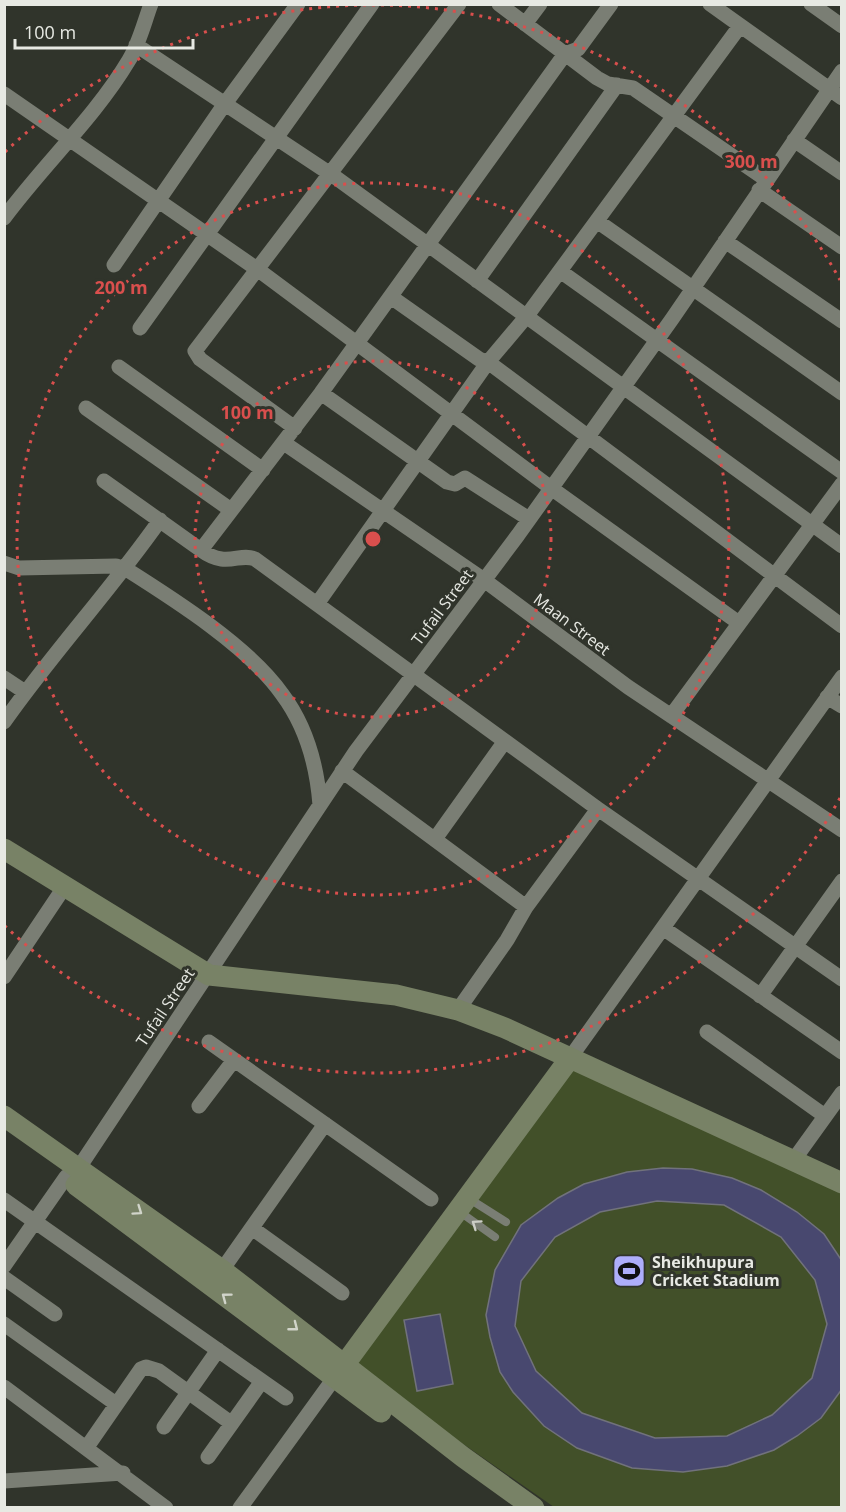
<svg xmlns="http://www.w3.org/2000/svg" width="846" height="1512" font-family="'Open Sans',sans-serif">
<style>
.green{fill:#425029}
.building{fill:#48486f;stroke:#71727c;stroke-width:1.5;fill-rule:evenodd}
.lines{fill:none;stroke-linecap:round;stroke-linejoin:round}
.lane{stroke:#7a7e74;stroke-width:8}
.street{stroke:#7a7e74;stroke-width:15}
.secondary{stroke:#788266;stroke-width:21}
.oneway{stroke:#d1d4ca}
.oneway2{stroke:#cccec7}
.ring{fill:none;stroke:#d94f4d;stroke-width:3;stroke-dasharray:3 6}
.labels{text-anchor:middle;stroke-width:6;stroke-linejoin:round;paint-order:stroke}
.street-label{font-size:16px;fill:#e7e9e3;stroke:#30342b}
.poi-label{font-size:16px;font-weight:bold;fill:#e7e9e3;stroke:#30342b;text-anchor:start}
.centre{fill:#d94f4d;stroke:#30342b;stroke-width:3}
.ring-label{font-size:18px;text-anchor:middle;font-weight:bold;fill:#d94f4d;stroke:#30342b;stroke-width:6;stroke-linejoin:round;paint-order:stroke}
</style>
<rect width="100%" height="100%" fill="#30342b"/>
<path class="green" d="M 571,1065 L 841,1189 L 841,1507 L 554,1507 L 358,1371 L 354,1354 Z"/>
<path class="building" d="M 663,1168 L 692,1169 L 732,1178 L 761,1190 L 797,1212 L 824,1234 L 842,1261 L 842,1389 L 821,1418 L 797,1436 L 774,1450 L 727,1466 L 683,1472 L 632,1468 L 577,1448 L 544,1426 L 513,1392 L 500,1372 L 490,1337 L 486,1315 L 495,1270 L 521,1225 L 558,1198 L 584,1184 L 627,1172 ZM 657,1201 L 724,1205 L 781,1237 L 815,1280 L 827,1324 L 812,1378 L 772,1415 L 727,1436 L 655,1438 L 582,1413 L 536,1371 L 515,1326 L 521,1281 L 555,1237 L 600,1212 Z
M 440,1314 L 453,1384 L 417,1391 L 404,1320 Z"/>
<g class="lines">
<path class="lane" d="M 468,1198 L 506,1222
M 460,1212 L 495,1237"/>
<path class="street" d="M 499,4 L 597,78 L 608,84 L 633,88 L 767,180
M 710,4 L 842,98
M 811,4 L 842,26
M 525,24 L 540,4
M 136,45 L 335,177 L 842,546
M 4,94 L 257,269 L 551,488 L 739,623
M 794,140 L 842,173
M 759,190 L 842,247
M 4,218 C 44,164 95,117 129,60 C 139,44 144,23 151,4
M 597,221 L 842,393
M 725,241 L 842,321
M 114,265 L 224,105 L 298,4
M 560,271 L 842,472
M 477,281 L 617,85
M 391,297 L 479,359 L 488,362 L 842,626
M 140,328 L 372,4
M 119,367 L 263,470
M 321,393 L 447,482 L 455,484 L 465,478 L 529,519
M 86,408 L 231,510
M 295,428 L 200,359 L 195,351 L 459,4
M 284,443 L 484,580 L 628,687 L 842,830
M 104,481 L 201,550 L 321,393 L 565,54 L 578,49 L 611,4
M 201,550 C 227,569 239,552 255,559 L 598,809 L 842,979
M 4,563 L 19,568 L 116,566 L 126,569 C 175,600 249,647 282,694 C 306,726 317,766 320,805
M 317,604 L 488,362 L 526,317 L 740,26
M 4,678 L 25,692
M 827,697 L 842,706
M 671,716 L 842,484
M 4,722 C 53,652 111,590 160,520
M 342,771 L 526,907
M 435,839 L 505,741
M 663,928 L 842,1052
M 4,977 L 65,886
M 760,996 L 842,881
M 458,1010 L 507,940 L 526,907 L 598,809
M 707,1032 L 825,1116
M 209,1042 L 431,1199
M 570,1058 L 842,677
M 199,1106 L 234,1060
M 793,1161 L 842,1093
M 78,1169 L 356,751 L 518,535 L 672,319 L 842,71
M 4,1200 L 286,1398
M 252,1228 L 342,1293
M 4,1266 L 66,1177
M 222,1270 L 325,1124
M 4,1278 L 55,1314
M 4,1324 L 116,1404
M 4,1387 L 166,1508
M 164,1427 L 218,1350
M 87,1447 L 141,1369 L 146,1367 L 159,1371 L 231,1423
M 208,1457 L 262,1381
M 4,1481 L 123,1473
M 240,1508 L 335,1377"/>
<path class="secondary" d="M 4,849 L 209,975 L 396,995 L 458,1010 L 505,1028 L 842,1183
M 4,1116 L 222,1270 L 463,1457 L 534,1508
M 76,1185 L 381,1412
M 336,1376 L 570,1058"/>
</g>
<defs><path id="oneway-chevron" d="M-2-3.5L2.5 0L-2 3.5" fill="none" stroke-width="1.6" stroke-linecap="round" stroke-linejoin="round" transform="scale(1.5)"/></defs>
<g class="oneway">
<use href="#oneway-chevron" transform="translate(138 1211) rotate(35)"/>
<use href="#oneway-chevron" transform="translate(226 1297) rotate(-143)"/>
<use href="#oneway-chevron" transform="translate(294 1327) rotate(38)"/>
</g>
<use class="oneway2" href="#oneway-chevron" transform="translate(476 1224) rotate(-145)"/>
<g class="ring">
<circle cx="373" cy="539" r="178"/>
<circle cx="373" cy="539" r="356"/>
<path d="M840 798A534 534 0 0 1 5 926M5 152A534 534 0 0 1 840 280"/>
</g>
<defs>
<g id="stadium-square" transform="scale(1.725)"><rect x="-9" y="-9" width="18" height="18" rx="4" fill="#aeaefb" stroke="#30342b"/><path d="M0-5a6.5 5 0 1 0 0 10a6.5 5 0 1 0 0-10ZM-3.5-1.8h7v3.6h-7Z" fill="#111"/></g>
</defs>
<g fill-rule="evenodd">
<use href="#stadium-square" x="629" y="1271"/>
</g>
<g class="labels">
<g class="street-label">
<text transform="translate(442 607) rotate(-53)" y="6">Tufail Street</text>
<text transform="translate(572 624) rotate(37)" y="6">Maan Street</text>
<text transform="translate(165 1007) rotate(-56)" y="6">Tufail Street</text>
</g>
<g class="poi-label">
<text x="652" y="1268">Sheikhupura<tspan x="652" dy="18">Cricket Stadium</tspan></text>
</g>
</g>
<circle cx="373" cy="539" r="9" class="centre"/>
<g class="ring-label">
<text x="751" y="168">300 m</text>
<text x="121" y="294">200 m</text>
<text x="247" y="419">100 m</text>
</g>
<rect width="846" height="1512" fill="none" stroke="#e7e9e3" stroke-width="12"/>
<path d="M15 39v9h178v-9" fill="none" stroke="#e7e9e3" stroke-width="3"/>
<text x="24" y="39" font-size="18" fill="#e7e9e3" stroke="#30342b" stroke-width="4.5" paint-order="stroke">100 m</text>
</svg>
